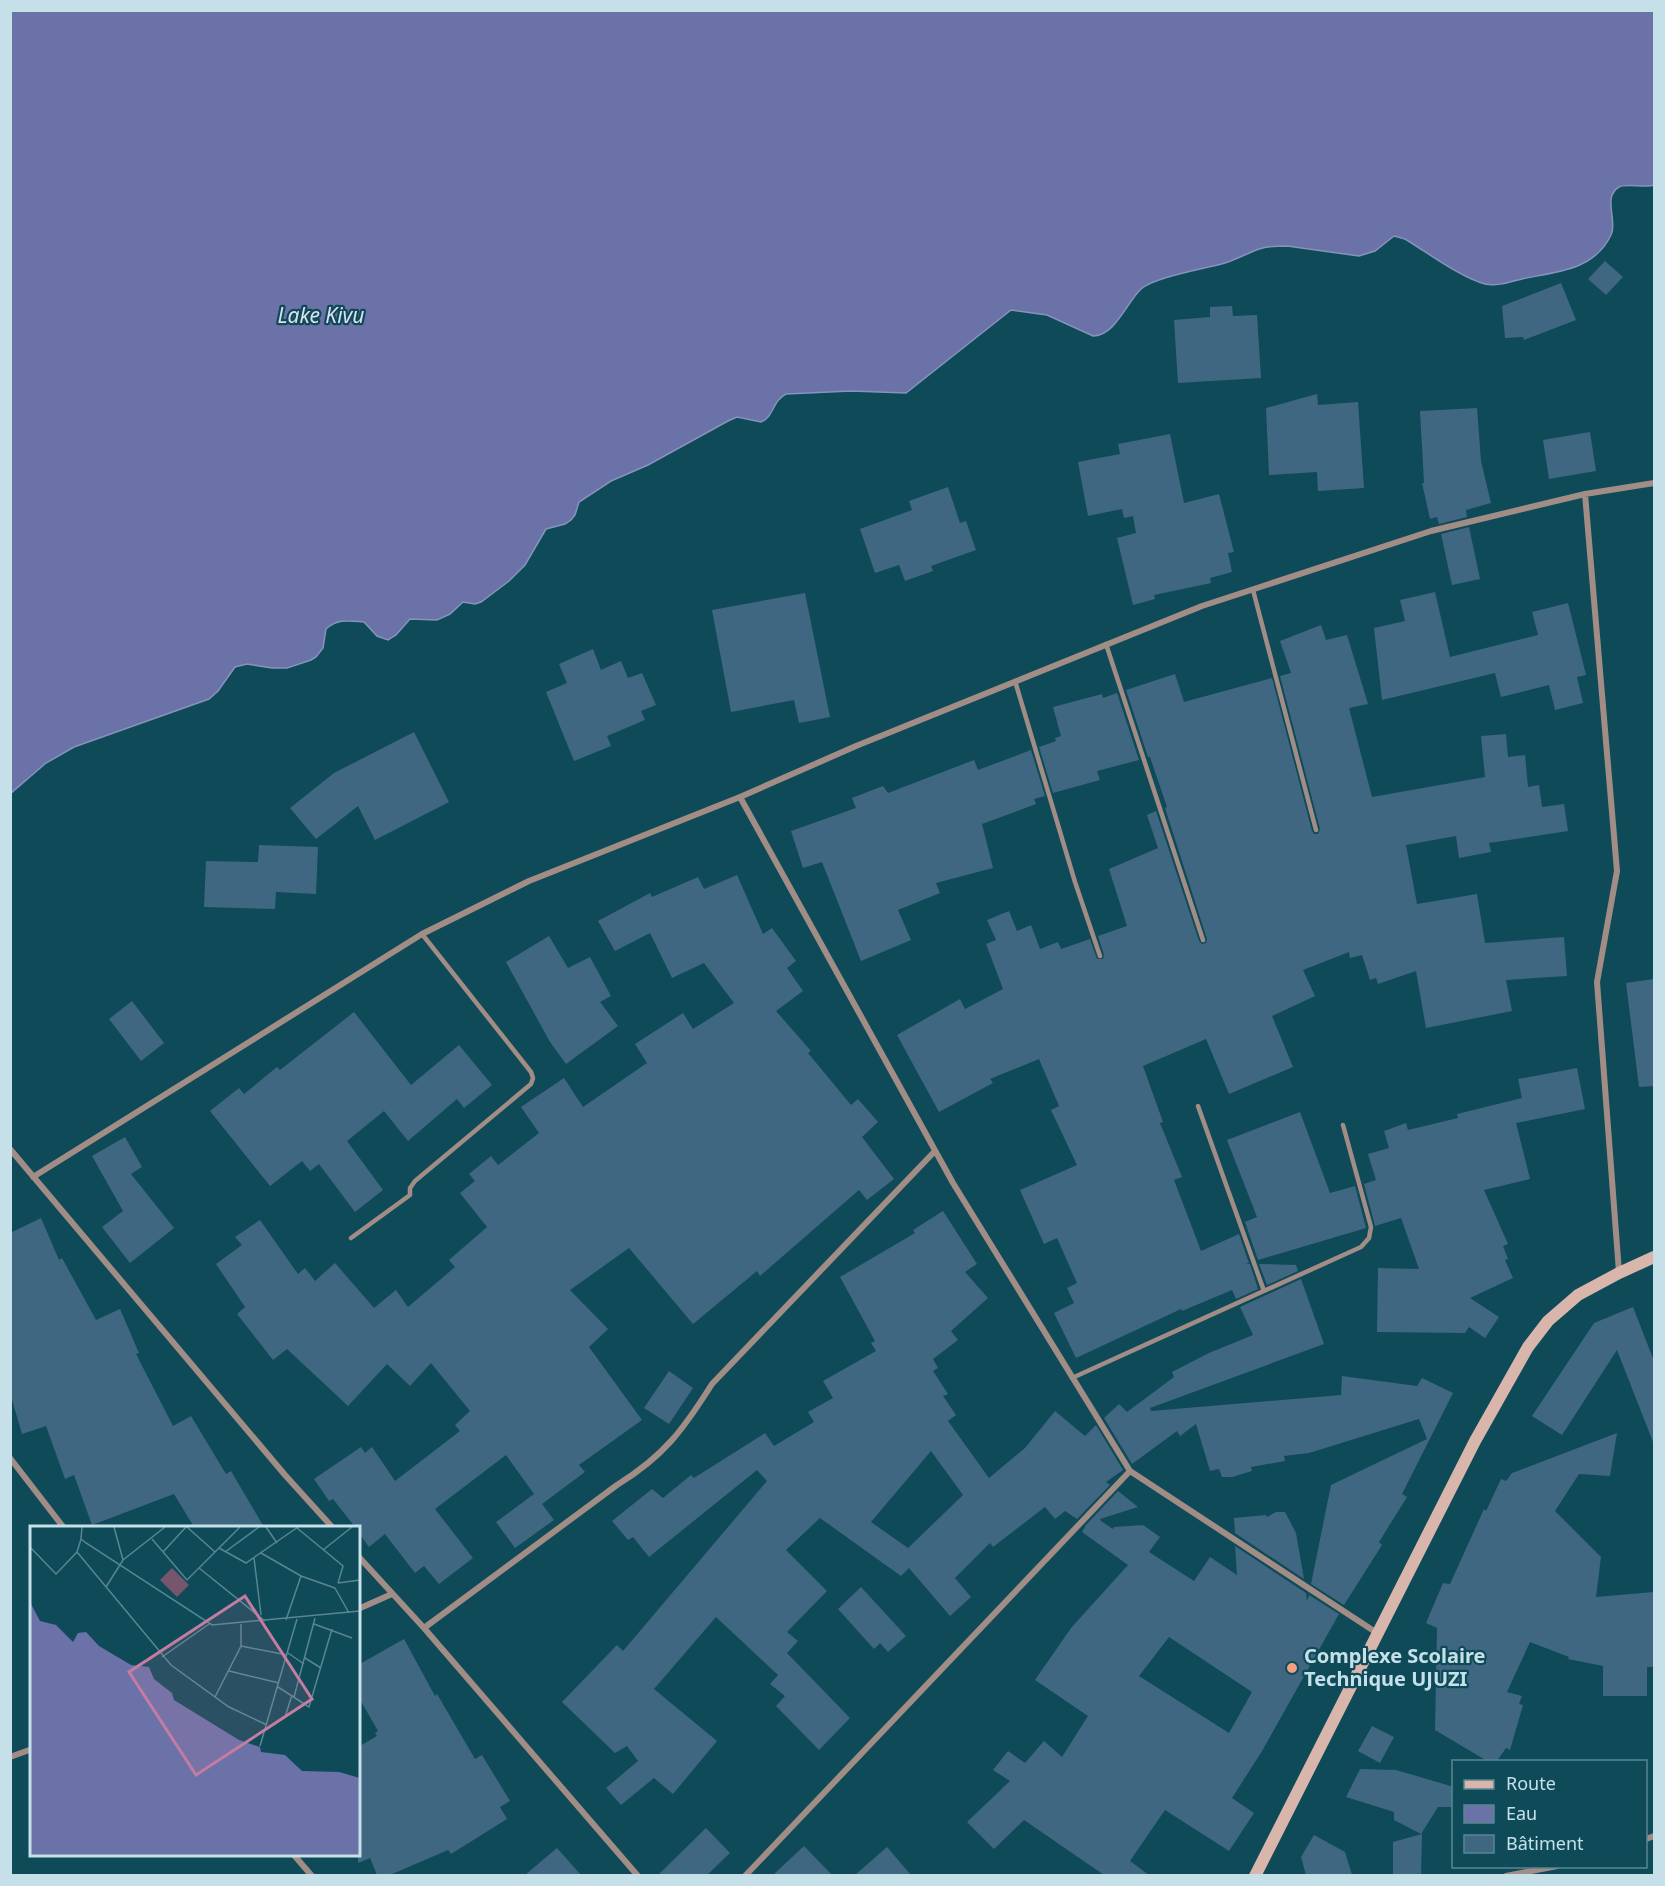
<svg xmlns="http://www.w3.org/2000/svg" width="1665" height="1886" font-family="'Noto Sans',sans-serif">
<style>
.water{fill:#6b72a8;stroke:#8693bb;stroke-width:1.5}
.building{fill:#3f6781;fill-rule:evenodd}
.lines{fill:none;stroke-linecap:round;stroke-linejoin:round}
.lane{stroke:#a28d86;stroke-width:4.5}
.street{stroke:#a28d86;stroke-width:6}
.secondary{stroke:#d8b6ab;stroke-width:12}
.poi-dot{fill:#f39f84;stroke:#0f4a59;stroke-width:2}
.labels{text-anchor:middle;stroke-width:4.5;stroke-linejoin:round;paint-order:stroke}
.poi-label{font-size:20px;font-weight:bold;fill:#c5e0e8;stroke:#0f4a59;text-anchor:start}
.water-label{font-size:21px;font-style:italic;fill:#dddff0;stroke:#0f4a59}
.inset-road{fill:none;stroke:#588692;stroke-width:1.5}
.view{fill:#c47ca2;fill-opacity:0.15;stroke:#c47ca2;stroke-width:3}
.inset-edge{fill:none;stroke:#c5e0e8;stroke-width:3}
</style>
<rect width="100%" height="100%" fill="#0f4a59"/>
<path class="water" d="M 11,10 L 1654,11 L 1654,185 C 1645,188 1625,183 1619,187 C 1602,197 1618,221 1611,235 C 1595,269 1559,272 1526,278 C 1513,281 1498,287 1485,284 C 1460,277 1428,253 1405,239 L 1394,236 L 1375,251 L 1359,256 L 1287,246 C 1278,246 1268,246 1259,249 C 1248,253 1237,259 1225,263 C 1204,269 1155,277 1141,289 C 1127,302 1115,336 1093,336 L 1047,315 L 1011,310 L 906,393 L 851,391 L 786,394 C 772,401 774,417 761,422 L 737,417 L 728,421 L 648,465 L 611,481 L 579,502 L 575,515 L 571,520 L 565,524 L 546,529 L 525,565 L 509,581 L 481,602 L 475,604 L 463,602 L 450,614 L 437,620 L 410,619 L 396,635 L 388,640 L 377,636 L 364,622 C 350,621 338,618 326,629 L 323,648 L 316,657 L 311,660 L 287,668 L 272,668 L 247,664 L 235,667 L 218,691 L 209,699 L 74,747 L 46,763 L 11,793 Z"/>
<path class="building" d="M 1605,261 L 1623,277 L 1606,295 L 1588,279 Z
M 1561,283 L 1576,320 L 1524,340 L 1523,337 L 1505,338 L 1502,306 Z
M 1232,306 L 1233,316 L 1257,315 L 1261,378 L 1178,383 L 1174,320 L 1210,317 L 1210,307 Z
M 1317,394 L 1318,405 L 1358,402 L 1364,488 L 1318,491 L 1317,472 L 1269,475 L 1266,408 Z
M 1477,408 L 1481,461 L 1491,503 L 1466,510 L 1467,517 L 1439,524 L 1437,517 L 1430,519 L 1422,483 L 1424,483 L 1420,411 Z
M 1590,432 L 1596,471 L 1549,479 L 1543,440 Z
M 1170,434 L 1184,503 L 1219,494 L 1234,552 L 1228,553 L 1232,572 L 1210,578 L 1211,583 L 1154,595 L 1155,599 L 1133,605 L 1117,538 L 1136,533 L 1133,516 L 1124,518 L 1122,509 L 1088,516 L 1078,462 L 1120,454 L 1118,444 Z
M 948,487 L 960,523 L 966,521 L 976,550 L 931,566 L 933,571 L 905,581 L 899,565 L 875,573 L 860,529 L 912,510 L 909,501 Z
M 1469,527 L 1480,579 L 1452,585 L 1441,534 Z
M 1435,592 L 1450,657 L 1538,635 L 1532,612 L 1568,603 L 1586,675 L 1577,677 L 1583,703 L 1555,710 L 1549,685 L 1501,697 L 1495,673 L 1382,700 L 1374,628 L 1405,621 L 1400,600 Z
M 805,593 L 830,717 L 799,723 L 794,700 L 731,712 L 712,610 Z
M 1321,625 L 1326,640 L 1347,635 L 1368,704 L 1349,708 L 1372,797 L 1485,777 L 1481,736 L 1506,734 L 1508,757 L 1525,755 L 1528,787 L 1539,785 L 1542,807 L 1564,804 L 1568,831 L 1489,843 L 1491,852 L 1459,858 L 1456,836 L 1406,845 L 1417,904 L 1477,894 L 1485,943 L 1564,937 L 1567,976 L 1506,980 L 1512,1011 L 1426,1028 L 1416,971 L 1378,984 L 1376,978 L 1370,980 L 1362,955 L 1350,958 L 1349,952 L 1303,970 L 1315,996 L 1272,1016 L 1293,1067 L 1229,1094 L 1206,1039 L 1143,1066 L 1163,1122 L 1160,1123 L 1182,1177 L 1174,1180 L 1201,1251 L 1239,1234 L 1249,1263 L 1245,1264 L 1250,1264 L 1258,1289 L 1236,1299 L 1232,1290 L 1182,1311 L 1181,1309 L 1076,1358 L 1054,1313 L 1074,1303 L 1067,1288 L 1077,1283 L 1057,1238 L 1044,1244 L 1020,1190 L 1077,1165 L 1051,1110 L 1059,1106 L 1039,1059 L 990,1079 L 993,1083 L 939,1112 L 897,1035 L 960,999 L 965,1009 L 1003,989 L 986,944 L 996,940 L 987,920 L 1009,911 L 1017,931 L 1031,925 L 1040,949 L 1058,942 L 1061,949 L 1090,939 L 1097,959 L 1103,959 L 1104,955 L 1098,936 L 1127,926 L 1109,869 L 1158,848 L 1147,815 L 1156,811 L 1199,941 L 1202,944 L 1206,943 L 1207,939 L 1165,808 L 1167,807 L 1150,757 L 1148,757 L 1126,690 L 1175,674 L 1184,702 L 1272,678 L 1312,831 L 1314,834 L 1318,834 L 1320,829 L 1280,676 L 1291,673 L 1280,641 Z
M 593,649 L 601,670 L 621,661 L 628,678 L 642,673 L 656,705 L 641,711 L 645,720 L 607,736 L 611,746 L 574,761 L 546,692 L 567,683 L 559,664 Z
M 1117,693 L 1139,760 L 1097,771 L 1100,780 L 1053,793 L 1039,747 L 1056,741 L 1055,738 L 1061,736 L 1053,707 L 1102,694 L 1103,698 Z
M 414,732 L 449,802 L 375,840 L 358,806 L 316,839 L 290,808 L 334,773 Z
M 1031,750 L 1045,796 L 1034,799 L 1036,804 L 982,824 L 993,868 L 936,883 L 940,893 L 898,910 L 911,940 L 861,961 L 822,862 L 803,868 L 791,831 L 856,808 L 852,798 L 883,786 L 888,793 L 974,760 L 978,770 Z
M 259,845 L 318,847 L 316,894 L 276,892 L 275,909 L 204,907 L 206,861 L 258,862 Z
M 737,875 L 763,934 L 772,928 L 796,961 L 787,968 L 803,991 L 776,1011 L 811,1051 L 808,1053 L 851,1105 L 858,1099 L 878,1122 L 862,1137 L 894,1179 L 867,1200 L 859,1190 L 760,1276 L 757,1271 L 693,1324 L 629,1248 L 570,1290 L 608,1329 L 589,1347 L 642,1420 L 579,1465 L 585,1472 L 542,1504 L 554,1520 L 515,1548 L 496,1522 L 534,1494 L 506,1455 L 435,1509 L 473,1558 L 439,1584 L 424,1566 L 415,1573 L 385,1534 L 369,1547 L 358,1532 L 358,1527 L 355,1527 L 333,1499 L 329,1501 L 314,1479 L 361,1447 L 365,1453 L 372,1447 L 395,1481 L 460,1431 L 455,1425 L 470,1411 L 431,1363 L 410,1386 L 387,1364 L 348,1406 L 287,1349 L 273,1360 L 237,1314 L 245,1307 L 216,1264 L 242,1245 L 235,1237 L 260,1220 L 298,1274 L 305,1268 L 315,1281 L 335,1263 L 374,1308 L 396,1290 L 408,1307 L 455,1267 L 449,1260 L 487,1227 L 460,1193 L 475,1181 L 469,1174 L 491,1156 L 498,1165 L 539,1133 L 521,1107 L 564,1078 L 583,1107 L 647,1063 L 635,1044 L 683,1013 L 693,1029 L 734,1003 L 704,963 L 672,978 L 650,933 L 615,951 L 598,921 L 650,893 L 652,897 L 698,877 L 704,889 Z
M 549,936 L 568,968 L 590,957 L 611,996 L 600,1002 L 618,1026 L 566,1064 L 550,1042 L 506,962 Z
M 1654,979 L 1654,1086 L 1639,1087 L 1626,983 Z
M 132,1001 L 164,1043 L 141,1061 L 109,1019 Z
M 354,1012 L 411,1085 L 459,1045 L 492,1085 L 464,1108 L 457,1099 L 408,1141 L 384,1111 L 347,1141 L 383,1190 L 355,1212 L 319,1164 L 310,1171 L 302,1161 L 270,1186 L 210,1111 L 239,1088 L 244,1094 L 277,1067 L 280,1070 Z
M 1577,1068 L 1585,1109 L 1516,1123 L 1530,1179 L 1484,1190 L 1508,1244 L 1503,1246 L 1508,1259 L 1505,1260 L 1513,1278 L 1470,1298 L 1499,1317 L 1485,1338 L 1469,1327 L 1465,1333 L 1377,1332 L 1378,1268 L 1419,1269 L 1401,1218 L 1375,1226 L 1364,1184 L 1376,1180 L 1368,1154 L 1389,1148 L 1384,1131 L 1406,1123 L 1408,1130 L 1458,1118 L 1457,1114 L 1522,1098 L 1518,1079 Z
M 1300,1112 L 1330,1193 L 1355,1186 L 1366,1228 L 1258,1260 L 1245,1222 L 1257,1217 L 1227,1140 Z
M 125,1137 L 142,1167 L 131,1174 L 174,1228 L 130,1263 L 102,1227 L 123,1211 L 92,1156 Z
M 943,1211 L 977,1264 L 965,1272 L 988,1298 L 951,1331 L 958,1340 L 933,1359 L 938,1368 L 933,1371 L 948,1394 L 943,1396 L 956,1415 L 948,1421 L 989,1478 L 1025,1448 L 1055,1411 L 1085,1436 L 1096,1425 L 1123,1470 L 1106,1482 L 1110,1485 L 1077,1519 L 1065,1511 L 1055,1519 L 1045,1507 L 993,1547 L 990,1543 L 955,1578 L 971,1597 L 950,1616 L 909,1568 L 901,1576 L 820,1518 L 786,1550 L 827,1591 L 787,1632 L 798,1641 L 787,1653 L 850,1718 L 819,1750 L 776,1706 L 785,1696 L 770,1684 L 778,1675 L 716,1617 L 654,1689 L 717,1741 L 673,1794 L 654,1778 L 621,1805 L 606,1788 L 638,1761 L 627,1746 L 615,1753 L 562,1702 L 617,1645 L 623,1651 L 767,1481 L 757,1470 L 649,1557 L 633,1537 L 628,1540 L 612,1521 L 652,1489 L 663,1498 L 691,1475 L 694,1478 L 765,1433 L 774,1446 L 814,1422 L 808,1412 L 833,1398 L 823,1381 L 876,1351 L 871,1343 L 875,1341 L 840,1277 L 915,1233 L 913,1230 ZM 931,1451 L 963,1495 L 908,1548 L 871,1522 Z
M 41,1218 L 59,1260 L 62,1258 L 96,1320 L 120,1309 L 139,1353 L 136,1354 L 173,1426 L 191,1416 L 226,1474 L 231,1471 L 264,1527 L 194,1527 L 174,1494 L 92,1525 L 74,1475 L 65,1479 L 46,1426 L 22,1434 L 10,1393 L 10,1233 Z
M 1259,1264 L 1296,1265 L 1298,1271 L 1267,1285 Z
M 1301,1279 L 1324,1344 L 1150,1408 L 1151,1411 L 1341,1395 L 1342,1376 L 1417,1386 L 1422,1378 L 1453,1393 L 1402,1494 L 1407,1497 L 1379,1542 L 1382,1545 L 1344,1605 L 1311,1584 L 1331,1485 L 1427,1439 L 1419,1419 L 1309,1453 L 1284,1456 L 1285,1461 L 1251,1467 L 1252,1471 L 1232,1477 L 1222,1477 L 1219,1469 L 1210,1471 L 1196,1424 L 1180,1436 L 1177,1431 L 1132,1464 L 1104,1418 L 1119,1404 L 1127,1412 L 1174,1377 L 1172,1372 L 1209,1353 L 1253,1335 L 1240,1307 Z
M 1633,1307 L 1654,1361 L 1654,1442 L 1653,1442 L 1617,1350 L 1562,1435 L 1532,1416 L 1594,1323 Z
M 669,1371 L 693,1388 L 669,1424 L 644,1408 Z
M 1617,1433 L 1610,1476 L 1579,1474 L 1555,1511 L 1601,1557 L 1596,1597 L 1654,1592 L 1654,1667 L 1647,1667 L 1647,1696 L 1603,1696 L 1603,1666 L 1568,1659 L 1569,1657 L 1530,1642 L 1507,1692 L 1522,1696 L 1519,1704 L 1523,1705 L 1510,1750 L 1506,1748 L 1497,1761 L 1487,1761 L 1435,1730 L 1437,1628 L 1426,1623 L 1443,1583 L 1450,1584 L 1484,1509 L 1486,1511 L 1501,1479 L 1506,1481 L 1512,1473 Z
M 1118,1491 L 1138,1507 L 1100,1519 L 1101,1521 L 1113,1529 L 1114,1527 L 1143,1525 L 1160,1537 L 1149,1552 L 1194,1581 L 1210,1557 L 1237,1575 L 1235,1546 L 1306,1593 L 1307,1601 L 1309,1595 L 1339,1614 L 1262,1751 L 1232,1798 L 1254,1813 L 1229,1851 L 1165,1810 L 1130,1861 L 1149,1875 L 1104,1875 L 1024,1820 L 994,1849 L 967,1822 L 1010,1781 L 993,1770 L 1008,1751 L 1025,1763 L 1044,1741 L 1062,1757 L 1088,1716 L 1035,1680 L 1071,1628 L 1128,1565 L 1082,1532 L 1086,1525 ZM 1169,1637 L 1252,1692 L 1229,1733 L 1139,1676 Z
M 1276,1512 L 1285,1512 L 1296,1533 L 1304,1579 L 1235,1533 L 1234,1518 L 1266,1515 L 1267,1517 Z
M 861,1587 L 906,1636 L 888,1652 L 880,1643 L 874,1649 L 838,1609 Z
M 404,1639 L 435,1696 L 437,1694 L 475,1759 L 482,1755 L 510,1801 L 500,1807 L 507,1819 L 451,1854 L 448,1850 L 390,1875 L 377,1875 L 370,1858 L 358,1863 L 358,1747 L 377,1736 L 375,1733 L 378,1731 L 358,1696 L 358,1665 Z
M 1372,1726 L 1394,1737 L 1380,1763 L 1358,1751 Z
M 1360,1769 L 1396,1770 L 1454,1787 L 1454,1807 L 1438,1807 L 1421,1834 L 1394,1820 L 1394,1812 L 1346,1797 Z
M 706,1828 L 730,1853 L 707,1875 L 658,1875 Z
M 1422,1834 L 1421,1875 L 1393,1875 L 1393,1842 Z
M 1314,1835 L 1345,1852 L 1352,1875 L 1306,1875 L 1301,1857 Z
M 804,1846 L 832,1875 L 773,1875 Z
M 887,1847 L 911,1875 L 855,1875 Z
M 557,1848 L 581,1875 L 525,1875 Z"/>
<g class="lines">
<path class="lane" d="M 1253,590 L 1316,830
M 1106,644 L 1203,940
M 1015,681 L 1075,882 L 1100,956
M 1198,1106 L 1264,1291
M 351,1238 L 410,1195 L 410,1188 L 415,1181 L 531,1084 L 533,1078 L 531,1072 L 422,934
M 1072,1378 L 1361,1247 L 1369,1238 L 1371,1227 L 1343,1125"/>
<path class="street" d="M 1585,494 L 1617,871 L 1597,982 L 1619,1272
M 740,797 L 953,1183 L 1130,1471 L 1377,1633
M 10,1149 L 285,1475 L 333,1528
M 33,1177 L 422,934 L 529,881 L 740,797 L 856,746 L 1202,606 L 1431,531 L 1585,494 L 1654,483
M 10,1458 L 64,1528
M 358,1556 L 424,1628 L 638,1876
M 358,1609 L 392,1594
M 424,1628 L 617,1485 C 664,1456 683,1430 712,1384 L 935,1151
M 10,1757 L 32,1749
M 1646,1839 L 1654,1836
M 293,1854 L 312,1876
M 745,1876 L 1130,1471
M 1506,1876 L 1557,1866"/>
<path class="secondary" d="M 1255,1876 L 1475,1441 L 1528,1347 L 1548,1321 L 1578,1295 L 1619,1273 L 1654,1257"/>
</g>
<circle class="poi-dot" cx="1292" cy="1668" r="6"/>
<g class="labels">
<g class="poi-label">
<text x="1304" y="1663">Complexe Scolaire<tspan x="1304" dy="23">Technique UJUZI</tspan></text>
</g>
<g class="water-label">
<text x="321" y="323">Lake Kivu</text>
</g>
</g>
<g transform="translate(30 1526)">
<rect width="330" height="330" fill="#0f4a59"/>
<path d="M 142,42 L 159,59 L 147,71 L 130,54 Z" fill="#77566d"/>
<path d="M 0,76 L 10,95 L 26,99 L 43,116 L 48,107 L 56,106 L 69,120 L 101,139 L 119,141 L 124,153 L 142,167 L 144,174 L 209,214 L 230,221 L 231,226 L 255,229 L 272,245 L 309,246 L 330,252 L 330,329 L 0,329 Z" fill="#6b72a8"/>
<path class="inset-road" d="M 52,1 L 51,13 L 56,17 L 182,99 L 330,85M 84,1 L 93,34M 157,1 L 185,26M 236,1 L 247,17M 267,2 L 313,40 L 308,57M 122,13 L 157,54 L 210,1M 0,21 L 26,48 L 47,26 L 51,13M 189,22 L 216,37 L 268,1M 293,24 L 322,1M 47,26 L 141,139 L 199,181 L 237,199M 133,26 L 156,1M 195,26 L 229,1M 231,27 L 271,50 L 305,62M 224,32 L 231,89M 169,42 L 235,95M 308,57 L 330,54M 76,61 L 93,34 L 135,1M 305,62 L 319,87M 256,94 L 271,50M 284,98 L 322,112M 211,120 L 257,129M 258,127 L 274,138M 132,131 L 179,98M 275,132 L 291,142M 199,145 L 249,157M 248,161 L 279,181 L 302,103M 185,171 L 211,120 L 211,98M 264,171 L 285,92M 255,191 L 262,169M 230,220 L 267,93"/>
<path class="view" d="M 215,70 L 282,173 L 166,249 L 99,146 Z"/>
<rect width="330" height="330" class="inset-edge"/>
</g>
<rect width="1665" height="1886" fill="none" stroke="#c5e0e8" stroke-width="24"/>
<rect x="1452" y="1760" width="195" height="108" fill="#0f4a59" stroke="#588692" stroke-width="1.5"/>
<rect x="1464" y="1780" width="30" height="9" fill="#d8b6ab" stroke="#588692" stroke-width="1.5"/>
<text x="1506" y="1790" font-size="18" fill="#c5e0e8">Route</text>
<rect x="1464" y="1805" width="30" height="18" fill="#6b72a8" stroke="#588692" stroke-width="1.5"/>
<text x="1506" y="1820" font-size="18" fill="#c5e0e8">Eau</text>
<rect x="1464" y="1835" width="30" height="18" fill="#3f6781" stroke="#588692" stroke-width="1.5"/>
<text x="1506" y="1850" font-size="18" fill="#c5e0e8">Bâtiment</text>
</svg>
